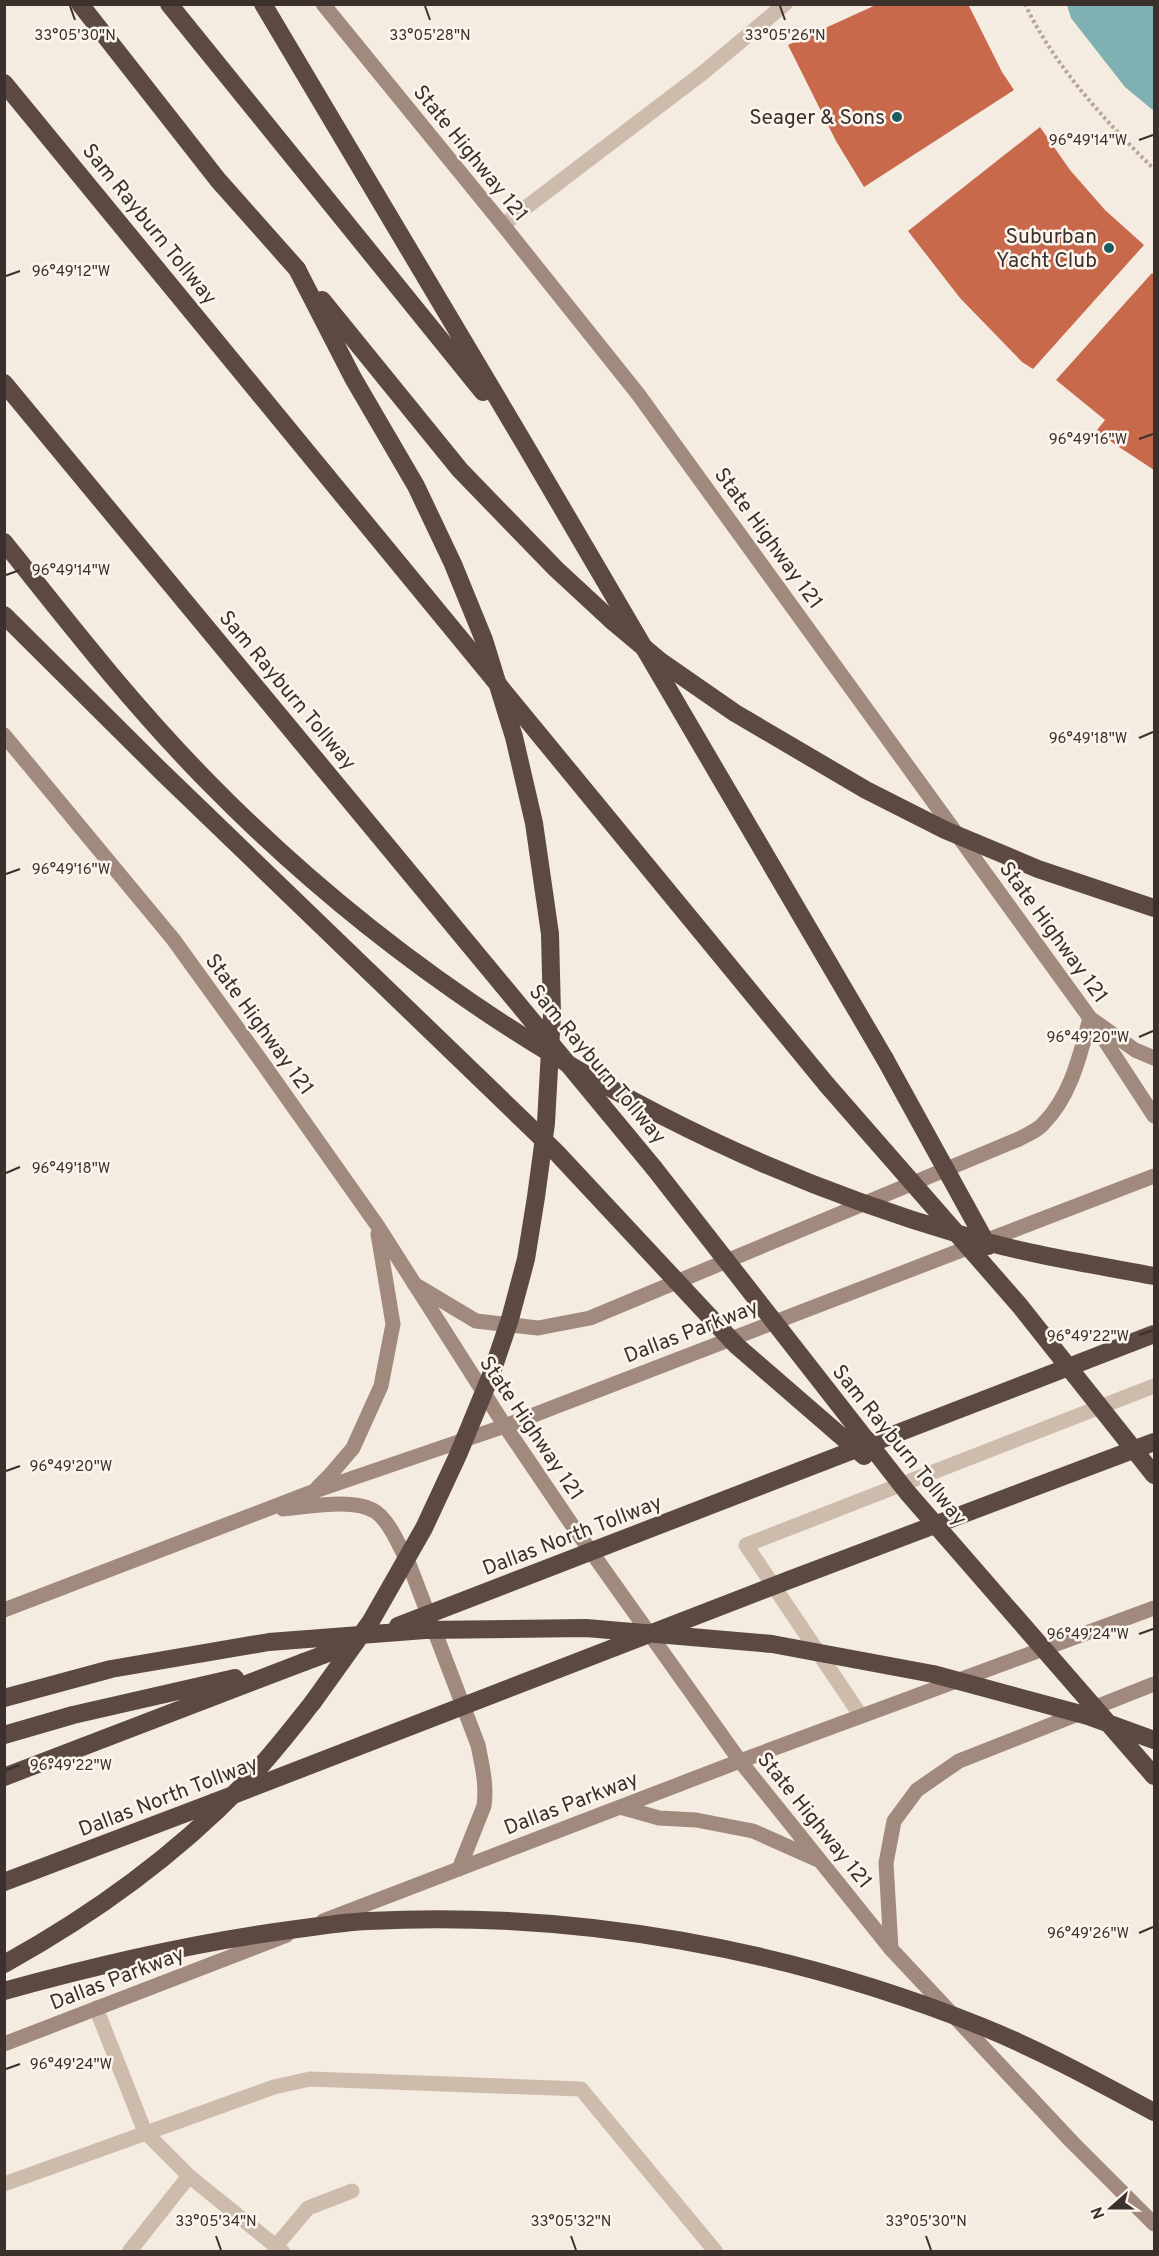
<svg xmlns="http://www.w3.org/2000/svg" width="1159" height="2256" font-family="Overpass,sans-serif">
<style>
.water{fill:#7fb0b2}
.building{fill:#c8694b}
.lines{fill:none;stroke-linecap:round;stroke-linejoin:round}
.path{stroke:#b9a596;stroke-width:4;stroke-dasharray:3 3;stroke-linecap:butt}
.lane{stroke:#cdbbac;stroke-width:15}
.secondary{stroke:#a18a7d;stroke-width:15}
.highway{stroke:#5c4a42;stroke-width:18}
.highway-bridge{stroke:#5c4a42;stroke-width:18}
.ticks{fill:none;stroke:#3b302b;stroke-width:2}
.poi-dot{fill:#1f5a5e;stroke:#fbf5ee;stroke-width:2}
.labels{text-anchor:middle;stroke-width:5;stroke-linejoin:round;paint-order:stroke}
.poi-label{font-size:21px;fill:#3b302b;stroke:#fbf5ee;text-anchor:end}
.street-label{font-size:21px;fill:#3b302b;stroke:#fbf5ee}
.ticks-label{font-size:15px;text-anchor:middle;fill:#3b302b;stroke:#fbf5ee;stroke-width:5;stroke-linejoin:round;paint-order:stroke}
</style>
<rect width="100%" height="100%" fill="#f4ebe1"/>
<path class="water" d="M 1067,5 L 1154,5 L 1154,111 L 1125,87 L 1071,18 Z"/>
<path class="building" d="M 878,4 L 968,4 L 1002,72 L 1014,90 L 864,187 L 836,141 L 788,45 Z
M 1040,127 L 1070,170 L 1105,210 L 1144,245 L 1033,369 L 1022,362 L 960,298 L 908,231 Z
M 1152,273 L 1154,275 L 1154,470 L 1113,443 L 1097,430 L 1105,420 L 1056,380 Z"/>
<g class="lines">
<path class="path" d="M 1025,4 C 1054,66 1106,122 1154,169"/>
<path class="lane" d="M 503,225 L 704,72 L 785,4
M 861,1716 L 746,1545 L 1154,1386
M 96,2008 L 145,2132 L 189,2176 L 283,2252
M 4,2184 L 274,2087 L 310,2079 L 581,2089 L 716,2252
M 276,2246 L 308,2208 L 352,2191
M 129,2252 L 189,2176"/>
<path class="secondary" d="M 323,4 L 503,225 L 638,394 L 1090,1018 L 1154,1116
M 4,735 L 173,939 L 259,1058 L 377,1225 L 505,1426 L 570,1522 L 740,1761 L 891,1949 L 1072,2142 L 1154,2224
M 414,1284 L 476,1321 L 538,1328 L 590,1318 L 1019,1139 C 1026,1135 1037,1131 1043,1124 C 1071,1096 1080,1055 1090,1018 L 1135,1050 L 1154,1058
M 317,1488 L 330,1475 L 353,1448 L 381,1386 L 393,1324 L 378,1234
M 283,1509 C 308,1507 355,1497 376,1512 C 391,1523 400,1548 409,1564 L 478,1745 C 482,1765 487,1785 484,1806 L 459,1869
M 4,1610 L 312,1492 L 505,1426 L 1154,1176
M 620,1807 L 659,1818 L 696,1820 L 753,1831 L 818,1860
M 323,1921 L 740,1761 L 1154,1608
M 891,1949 L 886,1863 L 894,1821 L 917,1790 L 959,1761 L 1154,1684
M 4,2044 L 287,1935"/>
<path class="highway" d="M 80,4 L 218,180 L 297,269
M 169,4 L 483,392
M 263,4 L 524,443 L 885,1059
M 4,83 L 827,1085
M 4,383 L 654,1168
M 4,615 L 161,771 L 554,1150
M 4,1735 L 73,1715 L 235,1678
M 4,1777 L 304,1662
M 4,1882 L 215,1802
M 4,1964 C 91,1916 173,1857 242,1786 C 268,1760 290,1731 313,1702"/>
<path class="highway-bridge" d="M 297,269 L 353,378 L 416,486 L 453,564 L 484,640 L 514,737 L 534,823 L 550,934 L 552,1014 L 546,1123 L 536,1197 L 526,1259 L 510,1319 L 491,1375 L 458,1455 L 424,1528 L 371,1621 L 313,1702
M 322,300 L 460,470 L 556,569 L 610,619 L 660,661 L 735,713 L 866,790 L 945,830 L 1038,869 L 1154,908
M 4,542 C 70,625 135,708 209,783 C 416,994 679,1153 962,1235 C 1025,1254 1090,1264 1154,1276
M 885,1059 L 988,1246
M 827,1085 L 1020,1306 L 1154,1475
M 556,1152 L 737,1346 L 864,1456
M 654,1168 L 907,1492 L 1154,1776
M 398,1626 L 1154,1334
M 304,1662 L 355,1643
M 4,1698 L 111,1669 L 269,1642 L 425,1630 L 586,1628 L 772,1644 L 933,1674 L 1088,1716 L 1154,1740
M 215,1802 L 789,1580 L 1154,1442
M 4,1991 C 101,1964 197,1942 297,1929 C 321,1926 345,1922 368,1921 C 577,1910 789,1949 983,2027 C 1042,2051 1098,2082 1154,2112"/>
</g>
<path class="ticks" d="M 70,6 L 75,20M 425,6 L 430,20M 780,6 L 785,20M 1139,140 L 1153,135M 6,276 L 20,271M 1139,439 L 1153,434M 6,575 L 20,570M 1139,738 L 1153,732M 6,874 L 20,869M 1139,1037 L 1153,1031M 6,1173 L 20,1167M 1139,1335 L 1153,1330M 6,1471 L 20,1466M 1139,1634 L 1153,1629M 6,1770 L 20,1765M 1139,1933 L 1153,1927M 6,2069 L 20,2064M 216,2236 L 221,2250M 571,2236 L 576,2250M 926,2236 L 931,2250"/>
<g class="poi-dot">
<circle cx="897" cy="117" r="6"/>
<circle cx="1109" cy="248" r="6"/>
</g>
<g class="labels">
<g class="poi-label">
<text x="885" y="124">Seager &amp; Sons</text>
<text x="1097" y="243">Suburban<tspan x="1097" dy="24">Yacht Club</tspan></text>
</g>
<g class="street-label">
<text transform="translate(471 153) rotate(51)" y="7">State Highway 121</text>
<text transform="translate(150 224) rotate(51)" y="7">Sam Rayburn Tollway</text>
<text transform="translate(769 538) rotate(54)" y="7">State Highway 121</text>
<text transform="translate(288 690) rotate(50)" y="7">Sam Rayburn Tollway</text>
<text transform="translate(1054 932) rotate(54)" y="7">State Highway 121</text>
<text transform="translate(260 1024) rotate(54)" y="7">State Highway 121</text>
<text transform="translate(598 1064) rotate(50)" y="7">Sam Rayburn Tollway</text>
<text transform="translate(691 1331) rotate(-21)" y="7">Dallas Parkway</text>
<text transform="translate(532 1428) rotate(56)" y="7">State Highway 121</text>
<text transform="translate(900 1445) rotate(51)" y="7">Sam Rayburn Tollway</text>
<text transform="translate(572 1535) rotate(-21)" y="7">Dallas North Tollway</text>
<text transform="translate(168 1796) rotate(-21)" y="7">Dallas North Tollway</text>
<text transform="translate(571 1803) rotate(-21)" y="7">Dallas Parkway</text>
<text transform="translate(815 1820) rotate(51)" y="7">State Highway 121</text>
<text transform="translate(117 1978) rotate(-21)" y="7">Dallas Parkway</text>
</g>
</g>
<g class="ticks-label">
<text x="75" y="40">33°05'30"N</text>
<text x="430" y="40">33°05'28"N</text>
<text x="785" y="40">33°05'26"N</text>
<text x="1088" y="145">96°49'14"W</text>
<text x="71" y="276">96°49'12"W</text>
<text x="1088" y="444">96°49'16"W</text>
<text x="71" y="575">96°49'14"W</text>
<text x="1088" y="743">96°49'18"W</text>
<text x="71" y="874">96°49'16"W</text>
<text x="1088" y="1042">96°49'20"W</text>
<text x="71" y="1173">96°49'18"W</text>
<text x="1088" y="1341">96°49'22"W</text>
<text x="71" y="1471">96°49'20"W</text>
<text x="1088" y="1639">96°49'24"W</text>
<text x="71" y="1770">96°49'22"W</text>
<text x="1088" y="1938">96°49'26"W</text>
<text x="71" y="2069">96°49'24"W</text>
<text x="216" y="2226">33°05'34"N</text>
<text x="571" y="2226">33°05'32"N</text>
<text x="926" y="2226">33°05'30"N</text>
</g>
<rect width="1159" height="2256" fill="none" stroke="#3b302b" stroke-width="12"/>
<g transform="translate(1111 2208) rotate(249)" stroke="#fbf5ee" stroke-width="4.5" paint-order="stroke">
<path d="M0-4.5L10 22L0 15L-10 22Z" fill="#3b302b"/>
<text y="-9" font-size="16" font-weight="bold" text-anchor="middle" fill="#3b302b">N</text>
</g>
</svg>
